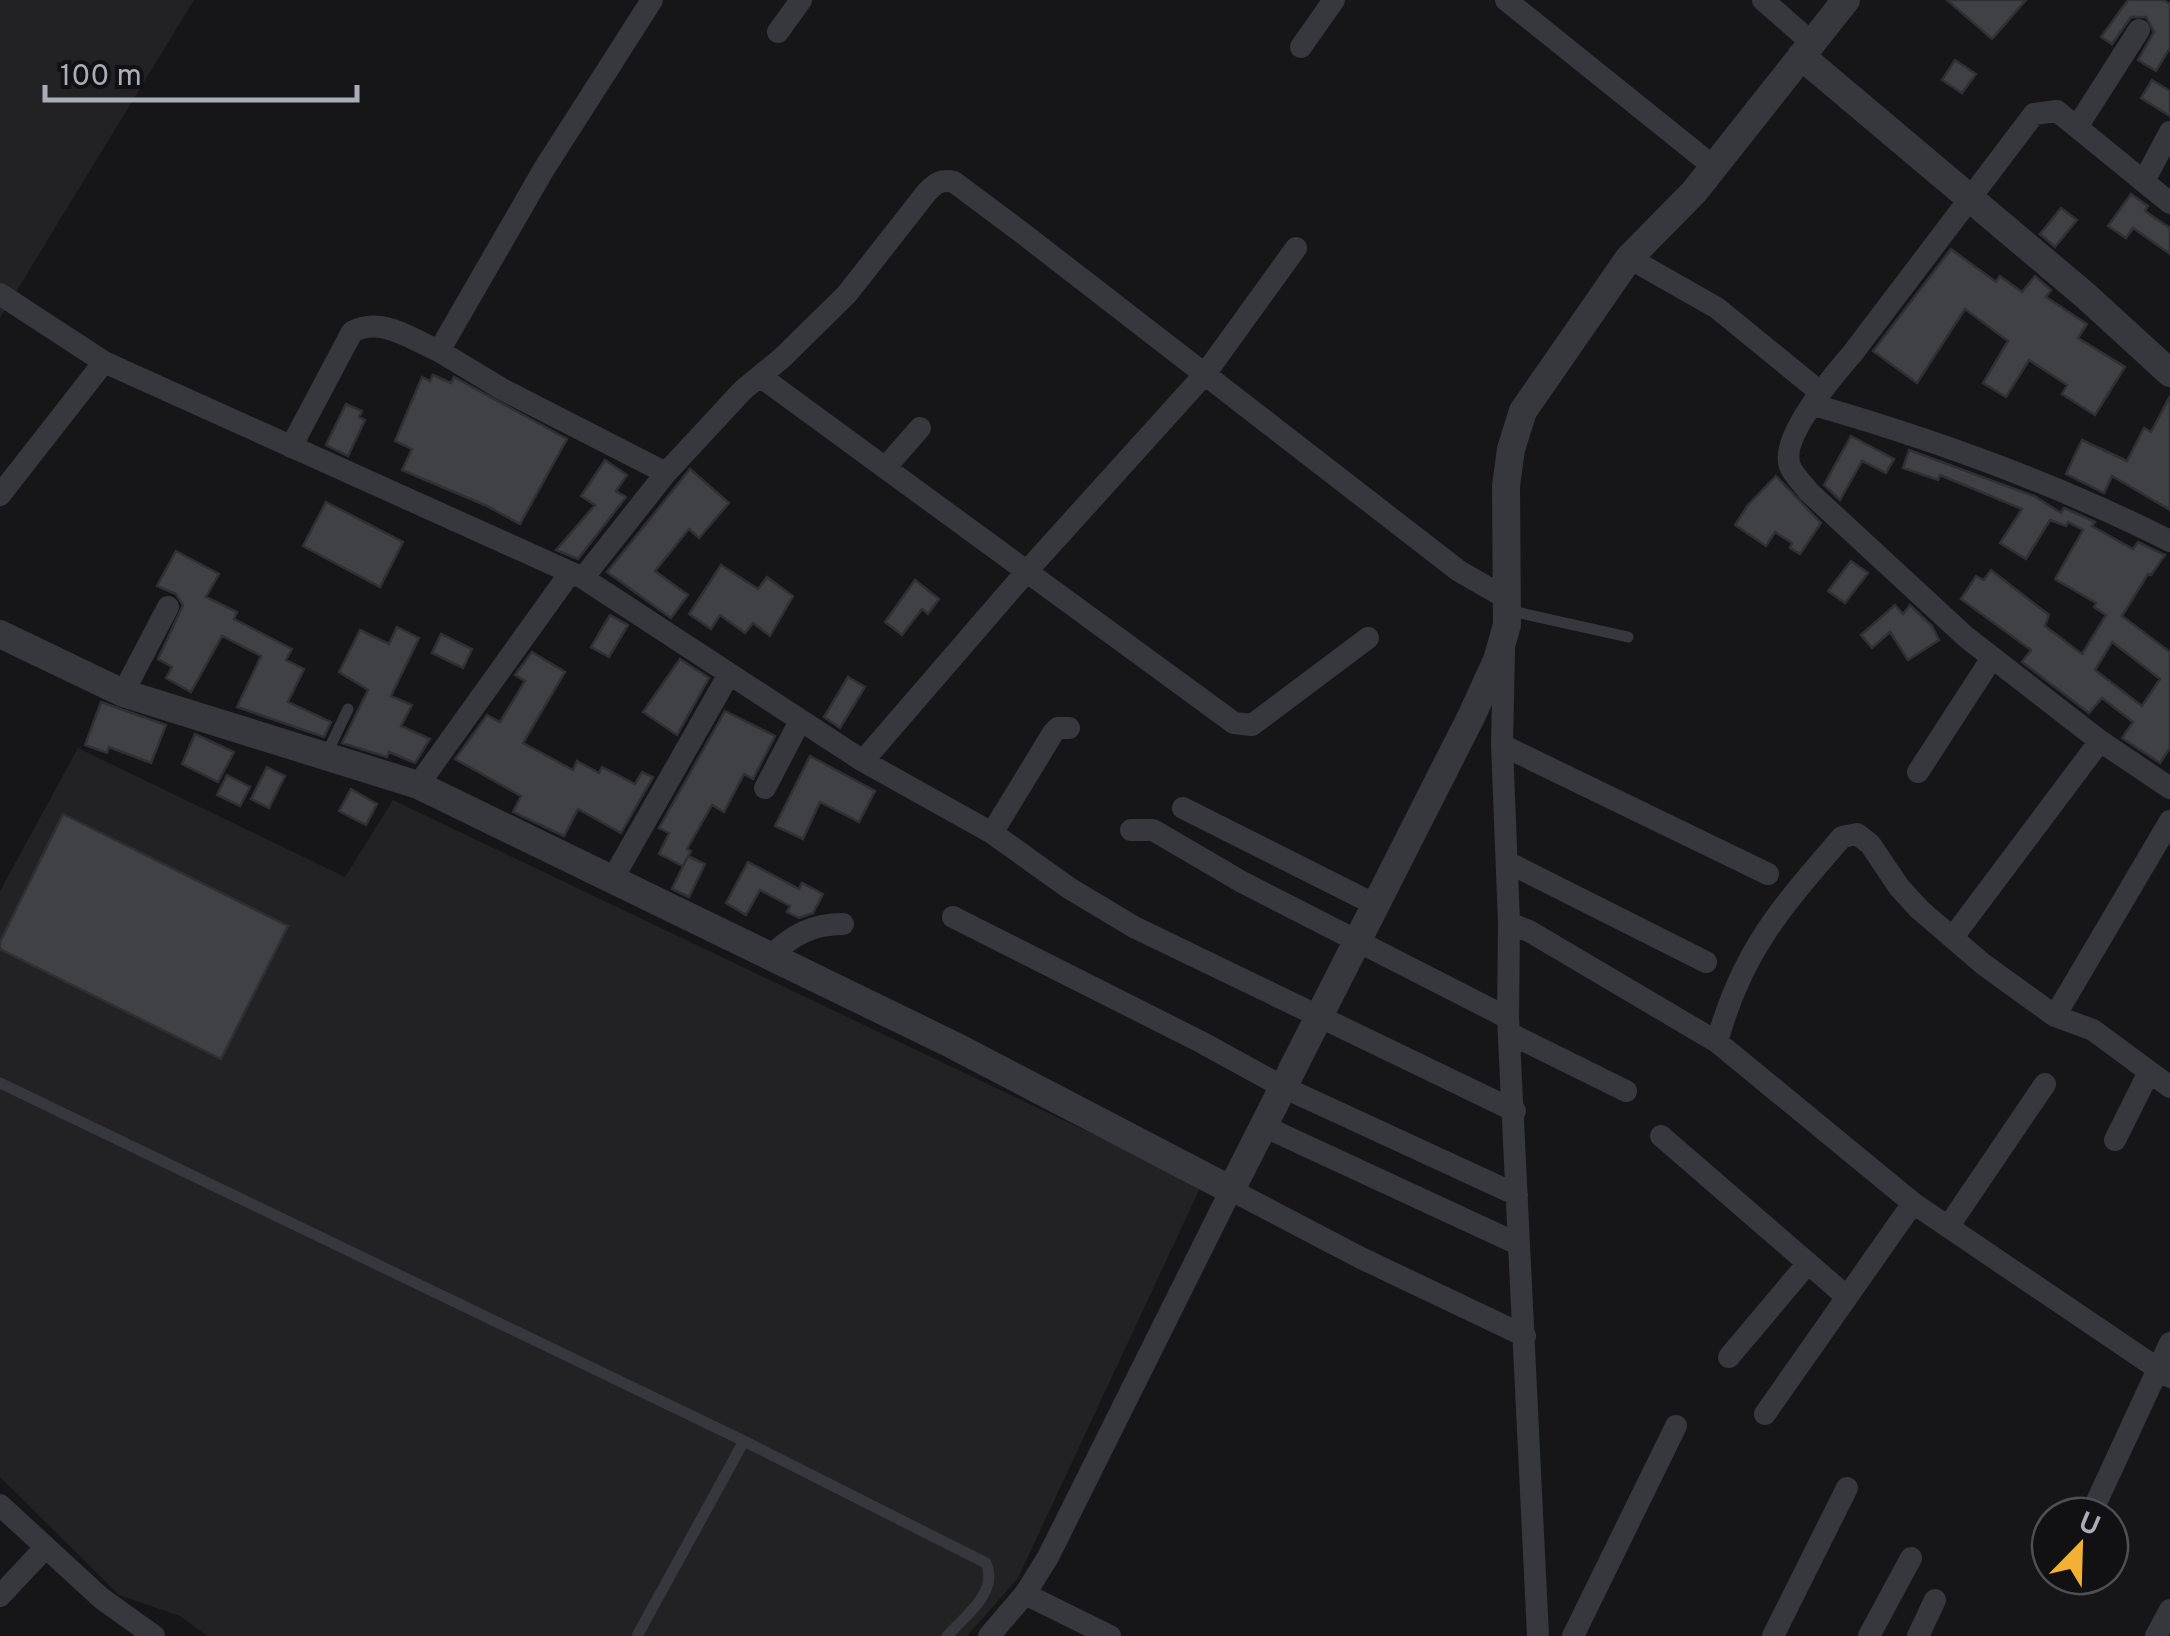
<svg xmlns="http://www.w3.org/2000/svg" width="2170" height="1636" font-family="Overpass,sans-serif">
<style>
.built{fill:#222225}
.building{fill:#404145;stroke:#303034;stroke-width:2.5;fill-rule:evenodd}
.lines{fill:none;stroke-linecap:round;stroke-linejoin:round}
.service{stroke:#37383d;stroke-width:11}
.minor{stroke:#37383d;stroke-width:22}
.tertiary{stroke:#37383d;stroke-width:28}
</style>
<rect width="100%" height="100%" fill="#161618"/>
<path class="built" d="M 0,0 L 194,0 L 0,318 Z
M 78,748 L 345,877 L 393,800 L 1201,1186 L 1018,1578 L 967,1636 L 207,1636 L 180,1616 L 119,1595 L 0,1477 L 0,891 Z"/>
<path class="building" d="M 1947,0 L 2026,0 L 1992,39 Z
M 2128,0 L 2163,0 L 2170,4 L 2170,48 L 2156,71 L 2138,60 L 2154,32 L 2146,17 L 2131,17 L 2112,44 L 2101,37 Z
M 1955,60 L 1976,74 L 1962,93 L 1942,80 Z
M 2152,80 L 2170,91 L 2170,116 L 2141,98 Z
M 2131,194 L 2148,206 L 2145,211 L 2170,228 L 2170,254 L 2133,228 L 2126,238 L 2108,226 Z
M 2061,208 L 2077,220 L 2055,247 L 2040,234 Z
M 1951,249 L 1996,282 L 2000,276 L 2022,292 L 2035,276 L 2051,290 L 2046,297 L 2087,324 L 2078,338 L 2125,367 L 2095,415 L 2062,394 L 2067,385 L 2029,360 L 2006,397 L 1983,383 L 2008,341 L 1965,309 L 1917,383 L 1873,351 Z
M 433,375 L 451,383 L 454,377 L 567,439 L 520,524 L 487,506 L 402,470 L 412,449 L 395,441 L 422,377 L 430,381 Z
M 2170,396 L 2170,510 L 2112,476 L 2104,493 L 2066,474 L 2082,440 L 2127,461 L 2144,428 L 2151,432 Z
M 346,404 L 362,411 L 359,417 L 365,420 L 348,456 L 326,445 Z
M 1851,436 L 1894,459 L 1886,473 L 1862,461 L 1840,500 L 1824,485 Z
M 1909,450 L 2034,496 L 2061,513 L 2064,508 L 2078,514 L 2095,522 L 2092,526 L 2133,549 L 2138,542 L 2165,555 L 2151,575 L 2148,574 L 2122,616 L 2170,652 L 2170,748 L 2160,763 L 2122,738 L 2133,722 L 2102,698 L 2089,713 L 2022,662 L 2031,650 L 1961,599 L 1976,576 L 1984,580 L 1991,570 L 2049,615 L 2045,626 L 2082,654 L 2106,615 L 2094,607 L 2096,603 L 2055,579 L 2083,530 L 2068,522 L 2066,526 L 2050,520 L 2026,559 L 2000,543 L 2022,509 L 1940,475 L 1938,480 L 1903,468 ZM 2112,642 L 2160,679 L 2142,706 L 2095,670 Z
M 605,460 L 627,475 L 616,491 L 626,497 L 578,559 L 556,550 L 595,505 L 581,496 Z
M 690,469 L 729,503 L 699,538 L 689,529 L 655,571 L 688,595 L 671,618 L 607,572 Z
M 1776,476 L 1821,523 L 1800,554 L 1790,548 L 1792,543 L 1775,532 L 1766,546 L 1735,525 L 1748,505 Z
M 326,502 L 403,542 L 380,587 L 303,546 Z
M 176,551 L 219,574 L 206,597 L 237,612 L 234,619 L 292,649 L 286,660 L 304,669 L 288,702 L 331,722 L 324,737 L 237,707 L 261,656 L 222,636 L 191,692 L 166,678 L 172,667 L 158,659 L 183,605 L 176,594 L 157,586 Z
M 1851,561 L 1868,573 L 1845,603 L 1828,591 Z
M 721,565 L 758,589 L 767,577 L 793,596 L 770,636 L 753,623 L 745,633 L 720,615 L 711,629 L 689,614 Z
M 915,580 L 939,599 L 928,614 L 922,609 L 902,635 L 885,622 Z
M 1895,605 L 1903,614 L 1910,605 L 1932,626 L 1939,640 L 1908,660 L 1890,632 L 1872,648 L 1861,635 Z
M 610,615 L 628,625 L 609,657 L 591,647 Z
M 397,627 L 419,638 L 391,696 L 412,705 L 401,726 L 430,739 L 415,763 L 389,752 L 387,757 L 342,743 L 368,690 L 339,672 L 360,630 L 389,644 Z
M 441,634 L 472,649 L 463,668 L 432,653 Z
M 532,652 L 565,672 L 523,743 L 573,770 L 577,761 L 599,773 L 602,767 L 635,784 L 642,772 L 653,777 L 621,833 L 578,809 L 564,836 L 513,812 L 521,796 L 455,759 L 487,715 L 500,722 L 525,681 L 515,675 Z
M 680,659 L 709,678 L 677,735 L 643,712 Z
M 848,677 L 865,687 L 840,728 L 824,717 Z
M 101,702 L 166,725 L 151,763 L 109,747 L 107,753 L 85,745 Z
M 725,711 L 775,736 L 753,779 L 744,774 L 724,812 L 712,805 L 687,849 L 691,851 L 683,866 L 659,854 L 669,833 L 659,828 Z
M 195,734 L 234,752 L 218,782 L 182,764 Z
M 810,756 L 875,791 L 859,822 L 820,802 L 803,839 L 775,826 Z
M 267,767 L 285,776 L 269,808 L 251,799 Z
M 227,775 L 250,787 L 240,806 L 217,795 Z
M 351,789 L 377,804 L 366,825 L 339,811 Z
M 63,814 L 288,926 L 221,1059 L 0,949 L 0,942 Z
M 688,856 L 705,864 L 689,897 L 672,889 Z
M 748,862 L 799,889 L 802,883 L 823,894 L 813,913 L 799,918 L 787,912 L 790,906 L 760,890 L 746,915 L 726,903 Z"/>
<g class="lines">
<path class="service" d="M 1507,610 L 1628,637
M 326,755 L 348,709
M 0,1083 L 744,1441 L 986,1563 C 999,1592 965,1616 947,1636
M 637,1636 L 744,1441"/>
<path class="minor" d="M 1506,0 L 1714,167
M 1763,0 L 1812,43
M 778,32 L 801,0
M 1301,47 L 1334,0
M 2077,127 L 2139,30
M 2144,181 L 2170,132
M 2170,203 L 2057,111 L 2034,114 L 1852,354 C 1834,375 1779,438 1790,466 C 1793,475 1804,485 1809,492 L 1966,637 L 2100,741 L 2170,788
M 1629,258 L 1717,308 L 1820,392
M 0,294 L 104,362 L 583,578 L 863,761 L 1027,571 L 1205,374 L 1296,248
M 439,351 L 502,389 L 666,473
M 761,377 L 1234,723 L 1252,725 L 1368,638
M 1814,405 C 1936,440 2057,484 2170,541
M 291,447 L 352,332 C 381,316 411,339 439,351 L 544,169 L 652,0
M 885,468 L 920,428
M 0,495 L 104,362
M 583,578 L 666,473 L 743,390 L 782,358 L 847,294 L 927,192 C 936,183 941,179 954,182 L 1021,232 L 1459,571 L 1506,598
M 1504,650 L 1502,745 L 1509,923 L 1529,931 L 1717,1042 L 1913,1203 L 2170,1377
M 123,693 L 168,607
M 1502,745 L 1768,874
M 863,761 L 992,833 L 1069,888 L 1134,927 L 1515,1111
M 1918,772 L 1992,658
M 418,785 L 570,573
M 765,788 L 800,721
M 1183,808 L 1374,904
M 1131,830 L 1153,830 L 1242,882 L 1508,1018
M 992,833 L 1053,733 L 1058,728 L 1069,728
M 1509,863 L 1706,962
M 612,880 L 729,674
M 953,917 L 1201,1042 L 1283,1087 L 1517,1195
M 1509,923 L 1508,1018 L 1538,1636
M 1953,937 L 2100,741
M 770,957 C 791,935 813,924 843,924
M 2055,1016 L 2170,821
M 1509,1033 L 1626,1091
M 1717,1042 C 1742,950 1782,907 1842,837 L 1857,834 L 1870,844 L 1899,887 L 1919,909 L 1983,964 L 2055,1016 L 2093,1030 L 2170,1087
M 1263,1126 L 1518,1244
M 1661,1136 L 1847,1297
M 2115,1140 L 2149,1072
M 1948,1227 L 2045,1084
M 1729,1357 L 1808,1263
M 1765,1414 L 1913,1203
M 0,1505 L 101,1598 L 154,1636
M 2090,1516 L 2170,1343
M 1025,1594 L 1110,1636
M 0,1596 L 45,1548
M 989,1636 L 1025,1594 L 1048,1557 L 1231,1190 L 1361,1258 L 1525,1336
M 1573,1636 L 1676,1426
M 1773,1636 L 1847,1488
M 1869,1636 L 1911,1558
M 1918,1636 L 1935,1600
M 2156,1636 L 2170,1610"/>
<path class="tertiary" d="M 1801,56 L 2086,296 L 2170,373
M 0,634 L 123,693 L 418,785 L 953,1045 L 1231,1190 L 1471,717 L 1497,660 L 1507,625 L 1506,486 L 1511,449 L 1523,411 L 1629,258 L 1694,192 L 1846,0"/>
</g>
<g transform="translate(2080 1546) rotate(23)"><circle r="48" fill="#111113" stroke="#4d4f55" stroke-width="2.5"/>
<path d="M0-8L18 38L0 25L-18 38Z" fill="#f2b134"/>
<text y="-15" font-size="28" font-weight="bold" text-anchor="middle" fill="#a8adb8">U</text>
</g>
<path d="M45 85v15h312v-15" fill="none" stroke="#a8adb8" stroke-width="5"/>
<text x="60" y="85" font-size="30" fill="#a8adb8" stroke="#111113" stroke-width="8" paint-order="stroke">100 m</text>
</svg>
